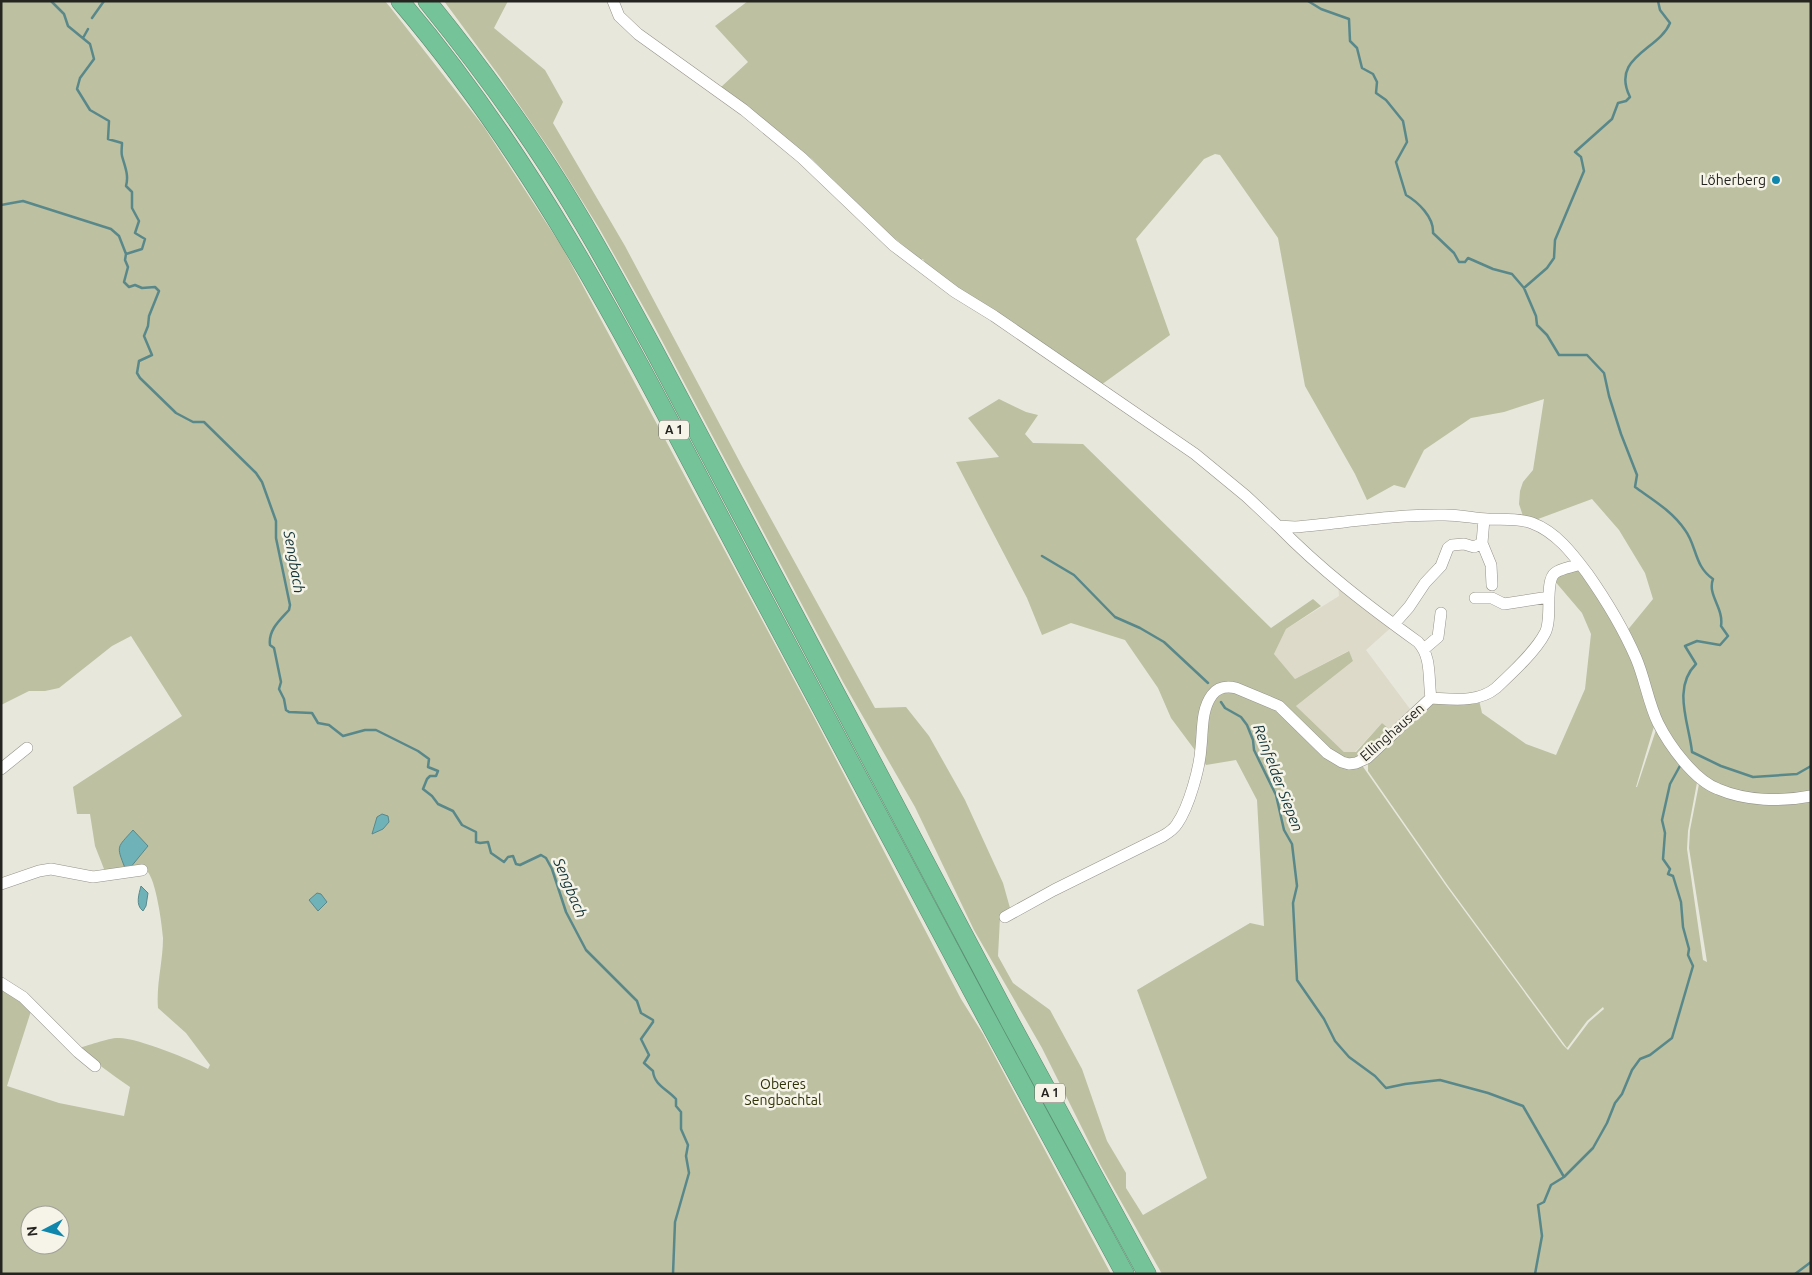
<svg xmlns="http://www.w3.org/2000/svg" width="1812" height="1275" font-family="Ubuntu,sans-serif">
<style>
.built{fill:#dddac9}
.green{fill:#bdc0a1;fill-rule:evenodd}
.water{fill:#6fb3b9;stroke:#59888b}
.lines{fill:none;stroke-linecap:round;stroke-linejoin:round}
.stream{stroke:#59888b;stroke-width:2.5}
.minor-casing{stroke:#949289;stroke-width:12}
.highway-casing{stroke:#598b6e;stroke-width:19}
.minor{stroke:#fff;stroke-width:11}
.highway{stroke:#75c398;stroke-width:18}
.poi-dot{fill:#0f86ab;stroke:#f6f4e9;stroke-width:2}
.labels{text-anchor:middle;stroke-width:5;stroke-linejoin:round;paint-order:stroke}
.shield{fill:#f6f4e9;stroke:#64625c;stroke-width:1}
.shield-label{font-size:12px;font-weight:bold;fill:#252420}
.poi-label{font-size:14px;fill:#252420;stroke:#f6f4e9;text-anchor:end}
.street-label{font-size:14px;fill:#252420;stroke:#f6f4e9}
.park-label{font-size:14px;fill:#2f3107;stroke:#f6f4e9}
.water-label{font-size:15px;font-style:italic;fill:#133538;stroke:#f6f4e9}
</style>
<rect width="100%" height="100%" fill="#e8e7dc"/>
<path class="built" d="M 1338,584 L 1395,624 L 1366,650 L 1413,713 L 1393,732 L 1382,723 L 1355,752 L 1344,752 L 1296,706 L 1353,661 L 1348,651 L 1295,679 L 1274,654 L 1286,629 L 1339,596 Z"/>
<path class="green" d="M 1,1 L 385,1 L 390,7 L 484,127 L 562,247 L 815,719 L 961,999 L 983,1034 L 1111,1274 L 1,1274 L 1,985 L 32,1008 L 7,1086 L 59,1103 L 124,1116 L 130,1087 C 112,1075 95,1061 76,1049 C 87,1046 108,1038 118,1038 C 135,1037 192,1060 208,1069 L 210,1065 L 186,1033 L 158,1008 C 156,984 163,962 163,938 C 162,924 156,880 147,871 L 106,874 L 95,846 L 90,814 L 77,814 L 73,787 L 182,716 L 131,636 L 112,646 L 59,688 L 45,691 L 29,691 L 1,705 ZM 30,1215 L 60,1215 L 60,1245 L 30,1245 Z
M 444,1 L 508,1 L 494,28 L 545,70 L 563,102 L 553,123 L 625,246 L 743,468 L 875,708 L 906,707 L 929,736 L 965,800 L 1003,883 L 1010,908 L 1000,918 L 998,956 L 1013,983 L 1050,1010 L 1082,1069 L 1107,1141 L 1126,1173 L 1126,1188 L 1143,1215 L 1207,1178 L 1137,990 L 1250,923 L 1264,926 L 1257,800 L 1236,760 L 1206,765 L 1171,718 L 1158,688 L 1125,640 L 1071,623 L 1042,635 L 1027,598 L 956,462 L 999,457 L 968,418 L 999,399 L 1026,412 L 1038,415 L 1025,434 L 1033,443 L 1083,444 L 1271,628 L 1313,599 L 1321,606 L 1286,629 L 1274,654 L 1295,679 L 1349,651 L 1353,661 L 1296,706 L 1344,752 L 1356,752 L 1382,723 L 1393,732 L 1359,761 L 1447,887 L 1563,1045 L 1568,1050 L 1589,1022 L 1604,1009 L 1603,1007 L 1587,1021 L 1567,1048 L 1448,886 L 1368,771 L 1368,760 L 1428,703 L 1479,700 L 1482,713 L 1526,744 L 1556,755 L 1585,689 L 1591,634 L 1582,613 L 1553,579 L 1572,569 L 1582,571 L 1623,636 L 1655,723 L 1636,787 L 1637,787 L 1659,721 L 1626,632 L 1653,599 L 1645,573 L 1619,530 L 1592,499 L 1530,522 L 1524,519 L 1519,504 L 1520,491 L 1523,482 L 1533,470 L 1544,399 L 1504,412 L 1471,418 L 1424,450 L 1405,488 L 1394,485 L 1367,500 L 1355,474 L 1305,386 L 1278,238 L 1220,155 L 1215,154 L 1204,159 L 1136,239 L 1170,335 L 1101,385 L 1054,350 L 947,281 L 927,265 L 923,259 L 920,259 L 888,233 L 812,159 L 720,88 L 748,62 L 715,26 L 748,1 L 1811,1 L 1811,1274 L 1162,1274 L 1101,1166 L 1042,1048 L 974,930 L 915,807 L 843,682 L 652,322 L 599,228 L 554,156 L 500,77 ZM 1698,777 L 1700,779 L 1690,830 L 1689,848 L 1707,962 L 1703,960 L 1687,849 L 1688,831 Z"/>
<path class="water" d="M 382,814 L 388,816 L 389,822 L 383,829 L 372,834 L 377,817 Z
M 133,830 L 148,846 L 130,868 L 125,868 C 116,845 117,848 133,830 Z
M 141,886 L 148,893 L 146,906 L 143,911 C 135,905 139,894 141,886 Z
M 317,893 L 321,894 L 327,902 L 318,911 L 309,900 Z"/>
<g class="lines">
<path class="stream" d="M 51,1 L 64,14 L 68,26 L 90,44 L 94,59 L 80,78 L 77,89 L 90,110 L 109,121 L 108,139 L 122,143 C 122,147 121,152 122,156 C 125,167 129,175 126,186 L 132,192 L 132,208 L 139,221 L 135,233 L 145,239 L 142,249 L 126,254 L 125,260 L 128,267 L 124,282 L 129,287 L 135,285 L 142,288 L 155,287 L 159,291 L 149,316 L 148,326 L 144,336 L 152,355 L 139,361 L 137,373 L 140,378 L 176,413 L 193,422 L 204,422 L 256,473 L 262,482 L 276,521 L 276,538 L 290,605 L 289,610 C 280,620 268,630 270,645 L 274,648 L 281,682 L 279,689 L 284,699 L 286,710 L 289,712 L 312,713 L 318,723 L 329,725 L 343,736 L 365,730 L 376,730 L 418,751 L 429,759 L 428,767 L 438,771 L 436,776 L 430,776 L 427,779 L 423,789 L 432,796 L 438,804 L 453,811 L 462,825 L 476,832 L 476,842 L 480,843 L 488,842 L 491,853 L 504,862 L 508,857 L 513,856 L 516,864 L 520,865 L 541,855 L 546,858 L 552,869 L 566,912 L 586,950 L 637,1001 L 641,1013 L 653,1020 L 653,1022 L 641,1039 L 649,1055 L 644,1063 L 653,1071 C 654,1085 667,1089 676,1099 L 676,1106 L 681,1112 L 681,1129 L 688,1145 L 686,1156 L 689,1173 L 675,1222 L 673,1274
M 1308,1 L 1321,9 L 1349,19 L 1350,41 L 1357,48 L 1362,68 L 1373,74 L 1377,82 L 1376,93 L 1386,100 L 1403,121 L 1407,142 L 1396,162 L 1406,195 C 1418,202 1434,217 1433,233 L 1454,253 L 1459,262 L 1465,262 L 1468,258 L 1493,269 L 1512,274 L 1524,288 L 1536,316 L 1537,325 L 1547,335 L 1559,355 L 1587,355 L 1604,373 L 1609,396 L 1621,434 L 1637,475 L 1635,487 C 1653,500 1672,511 1685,530 C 1697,546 1694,566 1713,579 C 1707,595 1724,608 1721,626 L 1728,636 L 1720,645 L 1697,641 L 1685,646 L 1696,664 C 1672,688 1689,723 1692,752 L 1721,766 L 1753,777 L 1797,774 L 1811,766
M 92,18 L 104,1
M 83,38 L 88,29
M 1,205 L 23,201 L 111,229 L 119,236 L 126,254
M 1524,288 L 1547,268 L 1554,258 L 1555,240 L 1584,171 L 1581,157 L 1575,152 L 1612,119 L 1618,103 L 1626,101 L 1630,97 C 1610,57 1659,50 1670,23 L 1660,10 L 1658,1
M 1042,556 L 1074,575 L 1115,617 L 1140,628 L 1164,642 L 1208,683
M 1221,702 L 1225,708 L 1241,717 L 1247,725 L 1253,740 L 1254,750 L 1276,795 L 1284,830 L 1292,844 L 1297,886 L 1293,903 L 1297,980 L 1324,1019 L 1335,1041 L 1349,1057 L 1375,1076 L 1386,1088 L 1405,1084 L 1440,1080 L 1488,1093 L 1523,1106 L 1564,1177
M 1535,1274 L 1542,1236 L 1538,1205 L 1544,1202 L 1551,1185 L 1564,1177 L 1593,1148 L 1607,1123 L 1615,1103 L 1622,1094 L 1632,1070 L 1640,1059 L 1650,1055 L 1672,1038 L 1693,966 L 1688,955 L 1689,949 L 1683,927 L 1681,902 L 1673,876 L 1668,874 L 1670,869 L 1663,859 L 1665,833 L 1662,820 L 1670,784 L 1681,764
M 1795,1274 L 1811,1262"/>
<g class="minor-casing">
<path id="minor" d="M 613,1 L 619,16 L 638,34 L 744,110 L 802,158 L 893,245 L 955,292 L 994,316 L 1195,454 L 1246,496 L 1278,526 L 1295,527 C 1343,523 1397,514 1445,515 C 1459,515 1473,518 1487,519 C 1501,520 1518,518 1532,523 C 1556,532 1572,553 1587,573 C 1606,600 1623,628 1636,658 C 1645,679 1648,702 1658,723 C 1669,745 1694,780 1718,789 C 1746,801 1781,802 1811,796
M 1484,519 L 1482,543 L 1491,565 L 1492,585
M 1278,526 C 1321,570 1368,606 1418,642 C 1432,657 1428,678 1431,698
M 1475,598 L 1492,598 L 1504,604 L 1549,597
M 1394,624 L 1409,607 L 1425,583 L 1441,566 L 1448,548 L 1452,545 L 1464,544 L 1474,547 L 1482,543
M 1424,649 L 1438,637 L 1441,613
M 1,769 L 27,748
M 1,884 L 39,871 L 51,869 L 93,877 L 142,870
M 1005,917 L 1054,890 L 1163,836 C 1168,833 1174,829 1177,824 C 1189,807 1200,767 1201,747 C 1203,730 1201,710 1212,695 C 1218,687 1227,686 1236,688 L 1279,706 L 1327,753 L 1342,762 L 1349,764 L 1356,763 L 1367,758 L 1431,698 C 1452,699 1478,703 1496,688 C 1511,674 1536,651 1545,633 C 1553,619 1544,581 1555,573 C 1561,568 1573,567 1580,564
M 1,983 L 23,997 L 78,1052 L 95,1066"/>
</g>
<g class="highway-casing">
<path id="highway" d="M 400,1 C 547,173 644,374 749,572 C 873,806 998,1041 1125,1274
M 427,1 C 470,54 511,109 548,166 C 587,226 620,288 654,350 L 1010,1022 L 1147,1274"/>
</g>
<use href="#minor" class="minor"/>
<use href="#highway" class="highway"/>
</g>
<circle class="poi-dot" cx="1776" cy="180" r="5"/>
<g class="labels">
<g class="shield">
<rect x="659" y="420.5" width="30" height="19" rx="4"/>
<rect x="1035" y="1083.5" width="30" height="19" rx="4"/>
</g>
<g class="shield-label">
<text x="674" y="434">A 1</text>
<text x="1050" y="1097">A 1</text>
</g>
<g class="poi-label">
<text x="1766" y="185">Löherberg</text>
</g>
<g class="street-label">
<text transform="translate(1392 732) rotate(-41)" y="5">Ellinghausen</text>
</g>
<g class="park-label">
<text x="783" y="1089">Oberes<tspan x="783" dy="16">Sengbachtal</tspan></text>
</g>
<g class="water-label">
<text transform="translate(294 562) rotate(80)" y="5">Sengbach</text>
<text transform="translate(1278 778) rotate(69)" y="5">Reinfelder Siepen</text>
<text transform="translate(570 888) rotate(67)" y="5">Sengbach</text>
</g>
</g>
<rect width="1812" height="1275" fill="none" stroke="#252420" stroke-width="5"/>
<g transform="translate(45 1230) rotate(264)"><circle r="24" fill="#f6f4e9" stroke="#a2a199"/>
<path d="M0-4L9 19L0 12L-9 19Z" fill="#0f86ab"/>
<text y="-8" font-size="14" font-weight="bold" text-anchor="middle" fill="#252420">N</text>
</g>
</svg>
